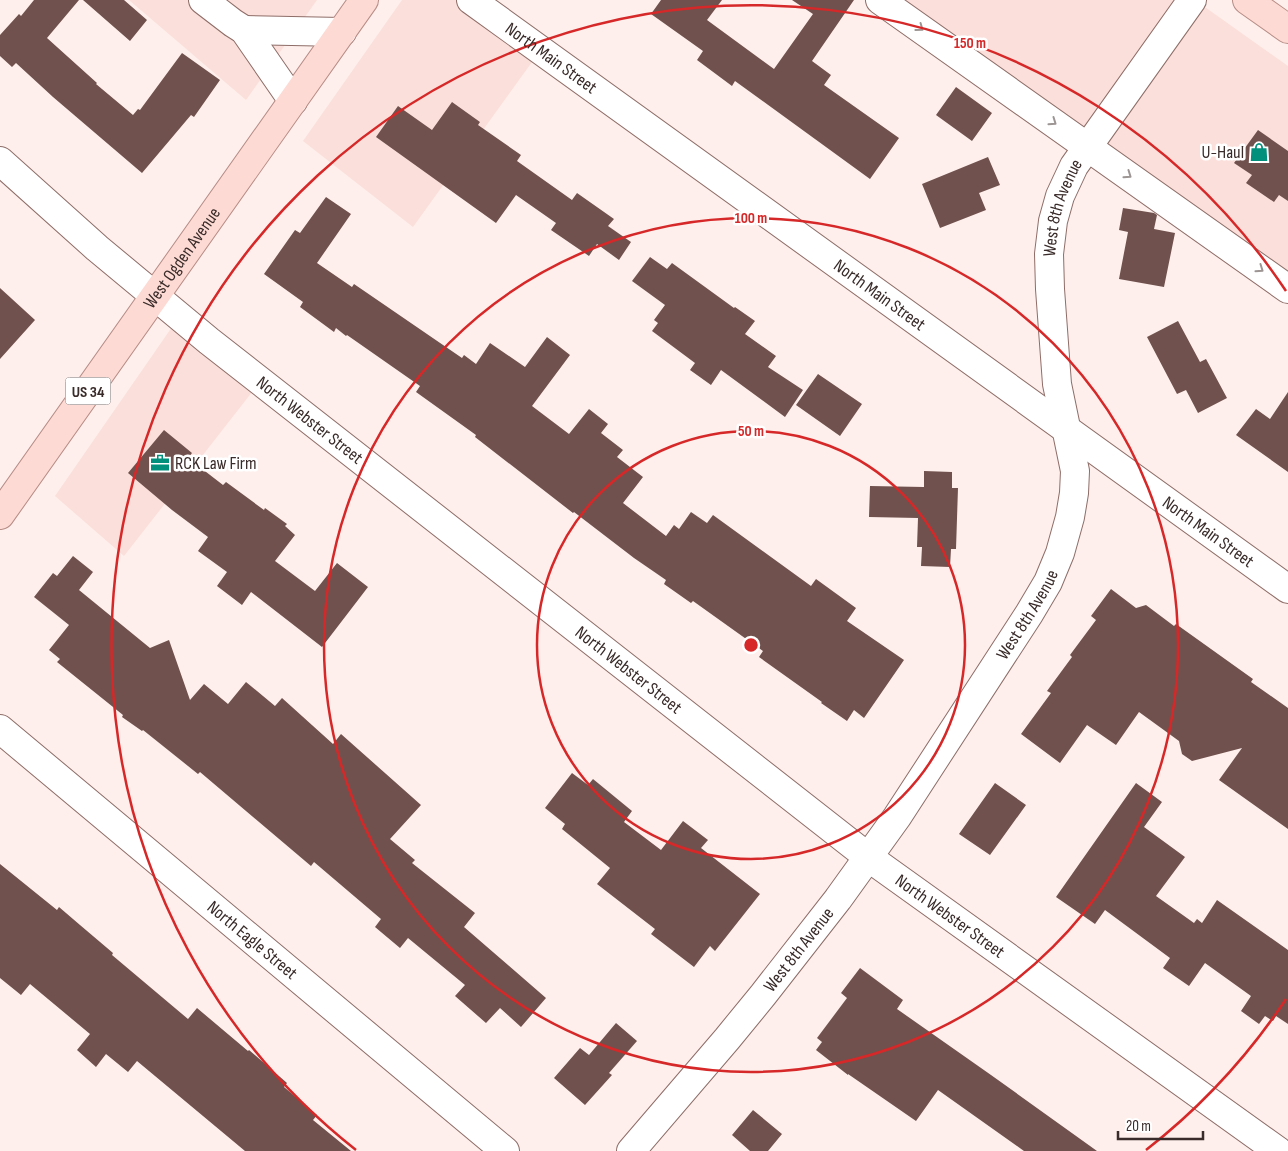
<svg xmlns="http://www.w3.org/2000/svg" width="1288" height="1151" font-family="'Sofia Sans Condensed',sans-serif">
<style>
.built{fill:#fbdfda}
.building{fill:#70514d}
.lines{fill:none;stroke-linecap:round;stroke-linejoin:round}
.minor-casing{stroke:#8e6d68;stroke-width:30}
.major-casing{stroke:#b78c86;stroke-width:30}
.minor{stroke:#fff;stroke-width:28}
.major{stroke:#fddad4;stroke-width:28}
.oneway{stroke:#9c9594}
.ring{fill:none;stroke:#d62828;stroke-width:2.5}
.labels{text-anchor:middle;stroke-width:5;stroke-linejoin:round;paint-order:stroke}
.shield{fill:#fff;stroke:#746b69;stroke-width:1}
.shield-label{font-size:16px;font-weight:bold;fill:#392b29}
.street-label{font-size:18px;fill:#392b29;stroke:#fff}
.poi-label{font-size:18px;fill:#392b29;stroke:#fff;text-anchor:end}
.centre{fill:#d62828;stroke:#fff;stroke-width:2.5}
.ring-label{font-size:15px;text-anchor:middle;font-weight:bold;fill:#d62828;stroke:#fff;stroke-width:5;stroke-linejoin:round;paint-order:stroke}
</style>
<rect width="100%" height="100%" fill="#feefec"/>
<path class="built" d="M 129,0 L 317,0 L 246,100 Z
M 402,0 L 484,0 L 545,44 L 413,227 L 303,141 Z
M 879,0 L 1195,0 L 1288,66 L 1288,292 Z
M 181,314 L 263,378 L 124,556 L 55,496 Z"/>
<path class="building" d="M 34,0 L 79,0 L 47,38 L 97,83 L 96,84 L 133,115 L 138,109 L 140,110 L 182,53 L 220,80 L 194,117 L 191,115 L 142,173 L 53,97 L 16,63 L 12,67 L 0,56 L 0,35 L 19,14 L 21,16 Z
M 83,0 L 124,0 L 147,20 L 130,41 Z
M 661,0 L 722,0 L 707,20 L 774,69 L 813,14 L 792,0 L 854,0 L 812,61 L 831,75 L 824,85 L 899,138 L 870,179 L 735,81 L 732,86 L 697,60 L 703,51 L 651,14 Z
M 956,87 L 992,113 L 972,141 L 936,115 Z
M 452,102 L 480,122 L 478,125 L 521,155 L 517,161 L 572,200 L 577,193 L 614,219 L 608,226 L 631,242 L 619,260 L 597,244 L 589,256 L 551,230 L 556,223 L 516,195 L 496,223 L 376,137 L 398,106 L 432,130 Z
M 1258,130 L 1288,151 L 1288,201 L 1279,195 L 1274,202 L 1246,183 L 1252,175 L 1234,163 Z
M 988,157 L 1000,185 L 979,193 L 986,210 L 940,228 L 922,184 Z
M 326,197 L 351,214 L 317,263 L 352,287 L 354,284 L 462,358 L 464,355 L 476,364 L 490,343 L 525,367 L 547,337 L 570,355 L 532,406 L 569,434 L 589,409 L 608,424 L 601,433 L 623,450 L 617,457 L 643,477 L 623,503 L 666,536 L 674,525 L 679,529 L 691,512 L 707,523 L 713,515 L 811,586 L 816,579 L 856,608 L 847,621 L 904,660 L 864,718 L 854,710 L 847,721 L 821,703 L 822,702 L 759,657 L 763,651 L 693,601 L 691,603 L 664,584 L 666,580 L 634,558 L 574,512 L 573,513 L 475,437 L 476,435 L 416,392 L 420,386 L 347,335 L 346,336 L 336,328 L 334,332 L 300,307 L 303,302 L 264,274 L 295,230 L 300,233 Z
M 1123,208 L 1154,213 L 1157,215 L 1154,229 L 1175,233 L 1164,287 L 1119,279 L 1128,232 L 1119,230 Z
M 650,257 L 667,269 L 672,263 L 734,308 L 735,307 L 755,321 L 745,334 L 776,356 L 768,367 L 803,390 L 785,417 L 721,370 L 711,385 L 690,370 L 695,363 L 652,331 L 658,323 L 654,320 L 665,305 L 632,281 Z
M 0,288 L 35,320 L 0,359 Z
M 1178,321 L 1200,362 L 1206,359 L 1227,398 L 1198,413 L 1186,390 L 1177,394 L 1147,337 Z
M 818,374 L 862,404 L 840,436 L 796,405 Z
M 1288,392 L 1288,472 L 1236,435 L 1256,409 L 1270,419 Z
M 164,430 L 192,453 L 188,458 L 223,485 L 226,482 L 264,510 L 265,508 L 287,524 L 285,526 L 295,535 L 275,561 L 315,591 L 337,563 L 368,587 L 322,647 L 251,592 L 242,605 L 217,586 L 227,572 L 198,551 L 208,537 L 172,510 L 128,473 Z
M 924,471 L 952,472 L 952,488 L 958,488 L 956,549 L 951,549 L 950,567 L 921,566 L 922,547 L 917,547 L 918,518 L 869,517 L 870,486 L 924,487 Z
M 73,556 L 93,572 L 79,590 L 150,648 L 169,640 L 190,700 L 204,684 L 228,704 L 246,682 L 275,706 L 282,698 L 333,744 L 341,734 L 421,805 L 390,839 L 415,860 L 412,863 L 475,913 L 464,927 L 546,998 L 521,1027 L 500,1008 L 486,1023 L 455,996 L 465,985 L 408,938 L 400,948 L 375,927 L 381,919 L 314,862 L 311,866 L 200,772 L 198,774 L 143,730 L 142,731 L 122,717 L 123,715 L 57,662 L 60,659 L 49,650 L 69,625 L 34,597 L 53,573 L 57,576 Z
M 1111,589 L 1136,608 L 1146,605 L 1174,626 L 1176,624 L 1253,679 L 1251,682 L 1288,708 L 1288,829 L 1219,780 L 1242,748 L 1192,761 L 1182,754 L 1179,741 L 1139,712 L 1116,745 L 1087,725 L 1060,763 L 1021,734 L 1051,693 L 1047,691 L 1072,657 L 1070,655 L 1096,620 L 1091,616 Z
M 572,773 L 588,785 L 593,779 L 632,811 L 624,822 L 661,850 L 683,821 L 708,840 L 701,848 L 760,894 L 715,951 L 710,946 L 694,967 L 651,934 L 655,929 L 597,884 L 610,868 L 562,829 L 565,824 L 545,808 Z
M 995,783 L 1026,805 L 990,855 L 959,834 Z
M 1136,783 L 1162,802 L 1144,827 L 1185,857 L 1156,896 L 1194,923 L 1197,919 L 1202,923 L 1217,900 L 1288,950 L 1288,1024 L 1276,1016 L 1273,1021 L 1265,1016 L 1259,1024 L 1241,1011 L 1251,996 L 1205,963 L 1189,986 L 1163,968 L 1170,958 L 1105,910 L 1095,924 L 1056,897 Z
M 0,864 L 57,910 L 59,907 L 80,925 L 113,953 L 112,955 L 188,1019 L 197,1008 L 248,1051 L 249,1050 L 287,1083 L 284,1087 L 317,1115 L 313,1120 L 351,1151 L 245,1151 L 137,1061 L 128,1072 L 106,1054 L 96,1067 L 77,1050 L 90,1034 L 30,984 L 21,995 L 0,978 Z
M 860,968 L 903,1000 L 897,1009 L 991,1075 L 1097,1151 L 1024,1151 L 938,1090 L 916,1121 L 848,1074 L 848,1075 L 816,1050 L 822,1042 L 817,1038 L 847,998 L 841,993 Z
M 616,1023 L 637,1041 L 609,1073 L 612,1075 L 585,1105 L 554,1078 L 580,1048 L 589,1055 Z
M 753,1110 L 782,1134 L 768,1151 L 750,1151 L 732,1135 Z"/>
<g class="lines">
<g class="minor-casing">
<g id="minor">
<path d="M 203,0 L 233,23 L 244,30 L 293,101"/>
<path id="s1" d="M 471,0 L 1288,589"/>
<path d="M 880,0 L 1288,289"/>
<path d="M 244,30 L 342,32"/>
<path id="s2" d="M 0,161 L 97,248 L 209,341 L 868,857 L 1278,1151"/>
<path id="s3" d="M 0,729 L 505,1151"/>
<path id="s4" d="M 631,1151 L 727,1039 L 763,995 L 838,899 L 897,817 L 1029,614 L 1048,582 L 1060,553 L 1070,517 L 1074,493 L 1075,471 L 1057,384 L 1050,289 L 1049,254 L 1053,221 L 1060,196 L 1074,166 L 1192,0"/>
</g>
</g>
<g class="major-casing">
<g id="major">
<path d="M 1247,0 L 1288,29"/>
<path id="s5" d="M 0,515 L 364,0"/>
</g>
</g>
<use href="#minor" class="minor"/>
<use href="#major" class="major"/>
</g>
<defs><path id="oneway-chevron" d="M-2-3.5L2.5 0L-2 3.5" fill="none" stroke-width="1.6" stroke-linecap="round" stroke-linejoin="round" transform="scale(1.25)"/></defs>
<g class="oneway">
<use href="#oneway-chevron" transform="translate(920 28) rotate(36)"/>
<use href="#oneway-chevron" transform="translate(1053 122) rotate(35)"/>
<use href="#oneway-chevron" transform="translate(1128 175) rotate(35)"/>
<use href="#oneway-chevron" transform="translate(1260 269) rotate(35)"/>
</g>
<g class="ring">
<circle cx="751" cy="645" r="214"/>
<circle cx="751" cy="645" r="427"/>
<path d="M1286 999A641 641 0 0 1 1146 1150M356 1150A641 641 0 1 1 1286 291"/>
</g>
<defs>
<g id="shop-bare" transform="scale(1.5)"><path d="M-5-2.5h2.3a2.7 3.5 0 0 1 5.4 0H5L5.5 6h-11ZM-1.5-2.5h3a1.5 2.3 0 0 0-3 0Z" fill="#00907c" stroke="#fff" stroke-width="2.5" paint-order="stroke"/></g>
<g id="office-bare" transform="scale(1.5)"><path d="M-6-3h4V-5.5h4V-3h4V5H-6ZM-1-4.5V-3h2v-1.5ZM-6 0V1H6V0Z" fill="#00907c" stroke="#fff" stroke-width="2.5" paint-order="stroke"/></g>
</defs>
<g fill-rule="evenodd">
<use href="#shop-bare" x="1259" y="152"/>
<use href="#office-bare" x="160" y="463"/>
</g>
<g class="labels">
<rect class="shield" x="65.5" y="377.5" width="45" height="27" rx="4"/>
<g class="shield-label">
<text x="88" y="397">US 34</text>
</g>
<g class="street-label">
<text dy="6" stroke="none"><textPath href="#s1" startOffset="99">North Main Street</textPath></text>
<text dy="6" stroke="none"><textPath href="#s4" startOffset="1089">West 8th Avenue</textPath></text>
<text dy="6" stroke="none"><textPath href="#s5" startOffset="315">West Ogden Avenue</textPath></text>
<text dy="6" stroke="none"><textPath href="#s1" startOffset="504">North Main Street</textPath></text>
<text dy="6" stroke="none"><textPath href="#s2" startOffset="404">North Webster Street</textPath></text>
<text dy="6" stroke="none"><textPath href="#s1" startOffset="909">North Main Street</textPath></text>
<text dy="6" stroke="none"><textPath href="#s4" startOffset="668">West 8th Avenue</textPath></text>
<text dy="6" stroke="none"><textPath href="#s2" startOffset="809">North Webster Street</textPath></text>
<text dy="6" stroke="none"><textPath href="#s2" startOffset="1214">North Webster Street</textPath></text>
<text dy="6" stroke="none"><textPath href="#s3" startOffset="329">North Eagle Street</textPath></text>
<text dy="6" stroke="none"><textPath href="#s4" startOffset="262">West 8th Avenue</textPath></text>
</g>
<g class="poi-label">
<text x="1244" y="158">U-Haul</text>
<text x="175" y="469" text-anchor="start">RCK Law Firm</text>
</g>
</g>
<circle cx="751" cy="645" r="8" class="centre"/>
<g class="ring-label">
<text x="970" y="48">150 m</text>
<text x="751" y="223">100 m</text>
<text x="751" y="436">50 m</text>
</g>
<path d="M1118 1131v8h85v-8" fill="none" stroke="#392b29" stroke-width="2.5"/>
<text x="1126" y="1131" font-size="15" fill="#392b29" stroke="#ffffff" stroke-width="4" paint-order="stroke">20 m</text>
</svg>
